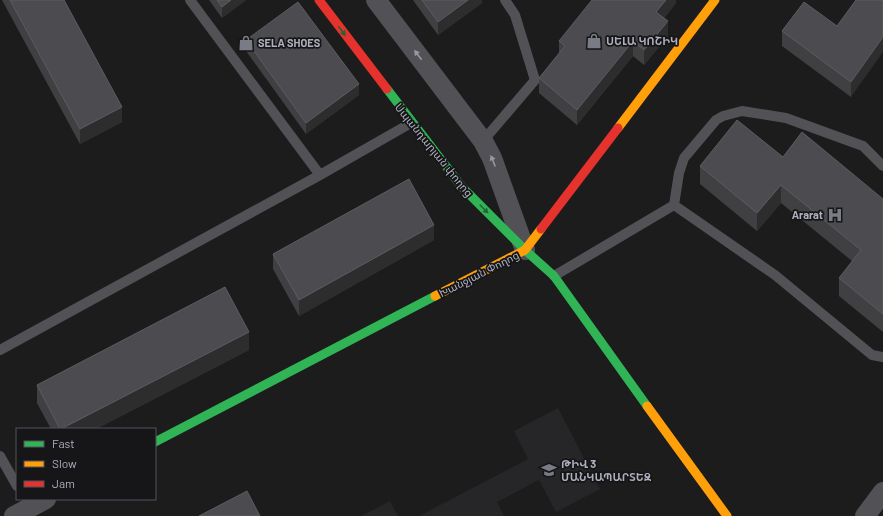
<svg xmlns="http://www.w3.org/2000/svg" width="883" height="516" font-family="Barlow,'Noto Sans Armenian',sans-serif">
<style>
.built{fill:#262628}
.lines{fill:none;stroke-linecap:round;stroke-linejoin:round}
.lane{stroke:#515156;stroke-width:10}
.street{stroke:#515156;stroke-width:20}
.fast{stroke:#30b455;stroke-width:9}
.slow{stroke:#ff9f0a;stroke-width:9}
.jam{stroke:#e5322d;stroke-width:9}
.wall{fill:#404043}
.shaded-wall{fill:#2d2d2e}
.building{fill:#4c4c50;stroke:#5b5c61}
.oneway{fill:#236536}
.oneway2{fill:#9698a3}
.labels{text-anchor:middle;stroke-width:3.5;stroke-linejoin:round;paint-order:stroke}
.poi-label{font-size:11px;font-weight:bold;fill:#adafbd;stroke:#161618;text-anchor:start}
.street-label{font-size:11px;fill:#adafbd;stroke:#161618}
</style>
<rect width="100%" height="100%" fill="#1c1c1c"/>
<path class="built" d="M 558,408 L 600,489 L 556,512 L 539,480 L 497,502 L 504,516 L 419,516 L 528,459 L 514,431 Z
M 390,501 L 398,516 L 361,516 Z"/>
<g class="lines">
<path class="lane" d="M 190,0 L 320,175
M 483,141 L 535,80 L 515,15 L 505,0
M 674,205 L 679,173 L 684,158 L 716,120 L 723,116 L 742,111 L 786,118 L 863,146 L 883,166
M 554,276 L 674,205 L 775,275 L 872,355 L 883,357
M 0,350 L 320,175 L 411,123
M 0,456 L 17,486"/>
<path class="street" d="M 376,0 L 483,141 L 492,158 L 525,250
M 14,516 L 46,499
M 865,516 L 883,492"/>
<path class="fast" d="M 387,89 L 462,187 L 525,250 L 554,276 L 647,406
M 155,442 L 435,296"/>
<path class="slow" d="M 618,128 L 715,0
M 435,296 L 525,250 L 541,229
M 647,406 L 727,516"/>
<path class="jam" d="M 319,0 L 387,89
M 541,229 L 618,128"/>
</g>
<path class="wall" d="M 2,0 L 64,0 L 122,122 L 80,144 Z
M 209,0 L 246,0 L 222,18 Z
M 413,0 L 482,0 L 482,3 L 438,35 Z
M 676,0 L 676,3 L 664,18 L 668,36 L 644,65 L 633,56 L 577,125 L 539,93 L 539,78 L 559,53 L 559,41 Z
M 856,0 L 851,97 L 782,46 L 782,31 L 837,26 Z
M 246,40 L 359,95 L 306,134 L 246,51 Z
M 783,157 L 883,199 L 883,332 L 839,296 L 839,278 L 852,261 L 781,203 L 757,231 L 700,184 L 700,166 Z
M 434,240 L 299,316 L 273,269 L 273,254 Z
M 249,350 L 96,429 L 51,429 L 37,403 L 37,385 Z"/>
<path class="shaded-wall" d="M 231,0 L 246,0 L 222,18 L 222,7 Z
M 468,0 L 482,0 L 482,3 L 438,35 L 438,22 Z
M 666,0 L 676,0 L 676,3 L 656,27 L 656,12 Z
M 668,21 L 668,36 L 644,65 L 644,50 Z
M 883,37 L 883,52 L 851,97 L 851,82 Z
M 633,41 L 633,56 L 577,125 L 577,110 Z
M 359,84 L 359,95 L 306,134 L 306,123 Z
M 122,107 L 122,122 L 80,144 L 80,129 Z
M 781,185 L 781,203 L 757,231 L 757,213 Z
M 434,225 L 434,240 L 299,316 L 299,300 Z
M 249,332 L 249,350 L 96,429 L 61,429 Z"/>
<path class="building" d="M 10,0 L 64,0 L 122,107 L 80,129 Z
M 217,0 L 231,0 L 222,7 Z
M 422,0 L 468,0 L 438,22 Z
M 592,0 L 666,0 L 656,12 L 668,21 L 644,50 L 633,41 L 577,110 L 539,78 L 565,46 L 559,41 Z
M 856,0 L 883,0 L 883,37 L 851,82 L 782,31 L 804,2 L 837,26 Z
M 298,2 L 359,84 L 306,123 L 246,40 Z
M 737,120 L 783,157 L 802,132 L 883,199 L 883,314 L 839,278 L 861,250 L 781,185 L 757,213 L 700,166 Z
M 409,179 L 434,225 L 299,300 L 273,254 Z
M 225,287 L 249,332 L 61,429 L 60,429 L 37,385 Z
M 247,491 L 260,516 L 199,516 Z"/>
<defs><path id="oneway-solid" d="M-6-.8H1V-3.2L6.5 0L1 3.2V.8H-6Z"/></defs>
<g class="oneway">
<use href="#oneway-solid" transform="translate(342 31) rotate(53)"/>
<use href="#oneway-solid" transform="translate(484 209) rotate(45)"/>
</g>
<g class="oneway2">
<use href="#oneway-solid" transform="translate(418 55) rotate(-127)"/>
<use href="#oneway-solid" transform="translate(493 161) rotate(-112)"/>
</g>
<defs>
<g id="shop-bare" transform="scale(1.2)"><path d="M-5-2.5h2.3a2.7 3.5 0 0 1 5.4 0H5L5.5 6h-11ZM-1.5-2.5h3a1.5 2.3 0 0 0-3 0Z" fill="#7a7c85" stroke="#161618" stroke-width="2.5" paint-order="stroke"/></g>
<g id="hospital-bare" transform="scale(1.2)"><path d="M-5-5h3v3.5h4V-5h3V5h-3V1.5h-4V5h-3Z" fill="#7a7c85" stroke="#161618" stroke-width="2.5" paint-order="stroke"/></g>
<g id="school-bare" transform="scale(1.2)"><path d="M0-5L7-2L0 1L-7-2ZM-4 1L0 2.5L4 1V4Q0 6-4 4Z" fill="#7a7c85" stroke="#161618" stroke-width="2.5" paint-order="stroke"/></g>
</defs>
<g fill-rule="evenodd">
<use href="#shop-bare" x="594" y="41"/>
<use href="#shop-bare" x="246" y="43"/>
<use href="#hospital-bare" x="835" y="215"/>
<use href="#school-bare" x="549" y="470"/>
</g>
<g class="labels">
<g class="poi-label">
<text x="606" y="45">ՍԵԼԱ ԿՈՇԻԿ</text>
<text x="258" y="47">SELA SHOES</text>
<text x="823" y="219" text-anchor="end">Ararat</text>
<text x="561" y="468">ԹԻՎ 3<tspan x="561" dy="13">ՄԱՆԿԱՊԱՐՏԵԶ</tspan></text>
</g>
<g class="street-label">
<text transform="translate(434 150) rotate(51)" y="4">Սպանդարյան փողոց</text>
<text transform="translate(479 274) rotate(-27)" y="4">Խանջյան Փողոց</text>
</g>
</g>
<rect x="16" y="428" width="140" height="72" fill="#161618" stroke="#52535a"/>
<rect x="24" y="441" width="20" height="6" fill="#30b455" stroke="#52535a"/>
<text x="52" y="448" font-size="12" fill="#adafbd">Fast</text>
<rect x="24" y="461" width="20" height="6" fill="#ff9f0a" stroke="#52535a"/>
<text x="52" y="468" font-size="12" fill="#adafbd">Slow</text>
<rect x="24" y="481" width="20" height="6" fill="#e5322d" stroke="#52535a"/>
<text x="52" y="488" font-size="12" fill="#adafbd">Jam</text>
</svg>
